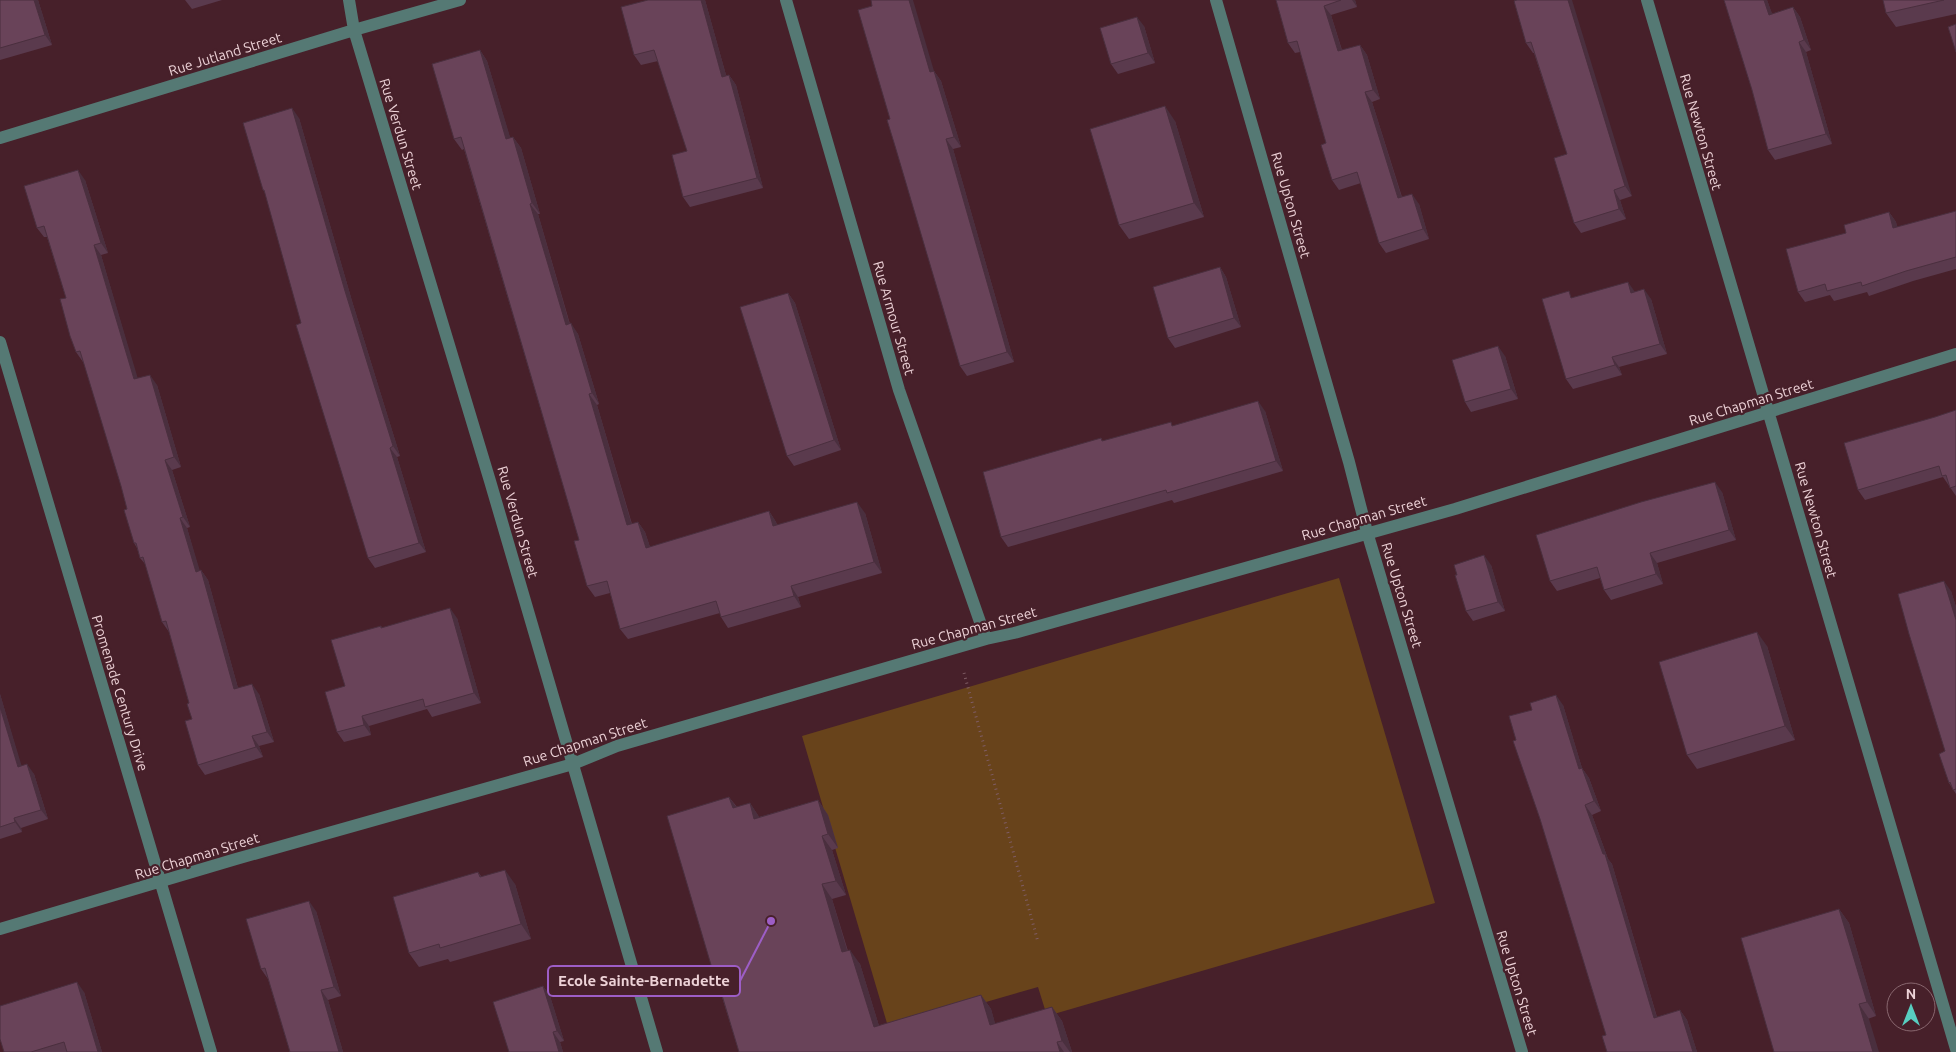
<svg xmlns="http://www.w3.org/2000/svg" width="1956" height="1052" font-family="Ubuntu,sans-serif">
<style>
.green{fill:#68431b}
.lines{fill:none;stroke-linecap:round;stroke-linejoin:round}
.path{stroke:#7f5c64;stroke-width:3;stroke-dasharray:1 4;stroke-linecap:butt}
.minor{stroke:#557974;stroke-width:12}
.wall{fill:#5a3a4d}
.shaded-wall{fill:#4a2f3e}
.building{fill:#694359;stroke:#4a2f3e}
.labels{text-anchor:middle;stroke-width:4.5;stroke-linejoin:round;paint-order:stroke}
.street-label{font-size:14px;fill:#edd2d7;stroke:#47202a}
.leader{fill:none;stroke:#9d5ec6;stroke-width:2}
.callout-dot{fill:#9d5ec6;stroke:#47202a;stroke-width:2}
.callout{fill:#47202a;stroke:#9d5ec6;stroke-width:2}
.callout-label{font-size:15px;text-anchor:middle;font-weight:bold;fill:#edd2d7}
</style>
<rect width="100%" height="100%" fill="#47202a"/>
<path class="green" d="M 1339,578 L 1435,903 L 1047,1016 L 1038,987 L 889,1030 L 802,736 Z"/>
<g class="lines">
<path class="path" d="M 964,673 L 1038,942"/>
<path class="minor" d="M 349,0 L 354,30 L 490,481 L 657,1052
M 786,0 L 899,390 L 986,639
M 1216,0 L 1349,462 L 1367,532 L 1522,1052
M 1647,0 L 1956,1049
M 0,138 L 354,30 L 460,0
M 0,342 L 211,1052
M 0,929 L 236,859 L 573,764 L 617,746 L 986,639 L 1014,633 L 1455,509 L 1956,354"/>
</g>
<path class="wall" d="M 0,0 L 38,0 L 52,45 L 0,60 Z
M 185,0 L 222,0 L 192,9 Z
M 705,0 L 726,75 L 729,75 L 736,85 L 763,188 L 690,207 L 683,197 L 687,151 L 658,61 L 641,65 L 634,55 Z
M 1276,0 L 1355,0 L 1357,7 L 1331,15 L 1342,50 L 1360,45 L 1367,55 L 1380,99 L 1372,102 L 1402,197 L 1419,204 L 1429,239 L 1386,253 L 1379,243 L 1361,183 L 1339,190 L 1332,180 L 1326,143 L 1300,52 L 1295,53 L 1288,43 Z
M 1724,0 L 1767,0 L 1772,14 L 1793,7 L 1800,17 L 1811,50 L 1806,52 L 1832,144 L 1775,160 L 1768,150 L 1752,90 Z
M 1883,0 L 1956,0 L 1956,14 L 1896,27 L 1886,13 Z
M 1514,1 L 1632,196 L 1620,200 L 1626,219 L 1581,233 L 1574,223 L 1567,154 L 1534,53 L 1533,53 L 1526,43 Z
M 1144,26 L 1155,63 L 1118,74 L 1111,64 Z
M 480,50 L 487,61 L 510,138 L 513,137 L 521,148 L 540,214 L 538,214 L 570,324 L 578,334 L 599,404 L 597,405 L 632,524 L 638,522 L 645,532 L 650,547 L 769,511 L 776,522 L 777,525 L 865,513 L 882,573 L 798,597 L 801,607 L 728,628 L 721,617 L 720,613 L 628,639 L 620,629 L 610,593 L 595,597 L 587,586 L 579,540 L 464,149 L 462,150 L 454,139 Z
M 934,71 L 941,81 L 961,147 L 953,149 L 1014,362 L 967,376 L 960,366 L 890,119 Z
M 299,118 L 352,301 L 400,456 L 397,457 L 426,552 L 375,568 L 368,558 L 266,194 L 263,190 Z
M 1175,121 L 1204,217 L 1129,239 L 1119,225 Z
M 85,180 L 108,253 L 101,255 L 137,378 L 157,385 L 181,467 L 172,470 L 190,527 L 187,528 L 199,570 L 201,570 L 208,580 L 238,688 L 259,694 L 274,742 L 259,746 L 263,757 L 205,775 L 198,765 L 192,719 L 189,703 L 169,632 L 162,622 L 146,565 L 140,558 L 137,548 L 134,543 L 127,509 L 121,486 L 84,362 L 83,362 L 76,352 L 66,298 L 47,237 L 44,237 L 37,228 Z
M 1956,211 L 1956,269 L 1913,281 L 1869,296 L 1867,292 L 1834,301 L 1830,295 L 1805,302 L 1798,292 L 1889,212 L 1896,222 L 1897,227 Z
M 1220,267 L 1226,277 L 1241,327 L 1175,348 L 1168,338 Z
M 1635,292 L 1651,299 L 1667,354 L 1619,367 L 1622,375 L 1573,389 L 1566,379 L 1574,297 Z
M 788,293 L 795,303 L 841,450 L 794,466 L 787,456 Z
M 1505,356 L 1518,399 L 1471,412 L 1465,402 Z
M 1956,410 L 1956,496 L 1943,477 L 1865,500 L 1858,490 L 1935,417 Z
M 1265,411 L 1283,471 L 1174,503 L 1172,500 L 1008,547 L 1001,537 L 1101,438 L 1103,441 L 1174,426 Z
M 1722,492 L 1736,540 L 1657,563 L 1663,584 L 1611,600 L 1604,590 L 1600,578 L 1557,591 L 1550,581 Z
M 1491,565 L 1505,611 L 1473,621 L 1466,611 Z
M 1951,591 L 1956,607 L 1956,794 L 1949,783 L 1945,751 Z
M 457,618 L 481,703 L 432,717 L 427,709 L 369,726 L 371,735 L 344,742 L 337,732 L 345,686 L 381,626 L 382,628 Z
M 1767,646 L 1795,740 L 1697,769 L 1687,755 Z
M 0,694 L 21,766 L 34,774 L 48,819 L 21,828 L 22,832 L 0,839 Z
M 1563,705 L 1582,768 L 1589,778 L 1601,811 L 1592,815 L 1608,859 L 1612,864 L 1657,1017 L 1680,1010 L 1687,1020 L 1697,1052 L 1607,1052 L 1606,1035 L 1516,740 L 1532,710 Z
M 729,797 L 737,807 L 750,803 L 759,817 L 818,800 L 828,815 L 838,848 L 832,850 L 846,895 L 832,899 L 848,951 L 860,964 L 879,1026 L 981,995 L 991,1009 L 995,1024 L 1052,1007 L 1062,1021 L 1072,1052 L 739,1052 L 722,997 L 719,992 Z
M 478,872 L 481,876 L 515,884 L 531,939 L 450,962 L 448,959 L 419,967 L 409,953 Z
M 1839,909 L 1849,923 L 1876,1016 L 1774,1052 Z
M 316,911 L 341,996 L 328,1000 L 343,1052 L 290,1052 L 268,979 L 261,969 Z
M 543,986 L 550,996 L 564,1041 L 560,1042 L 563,1052 L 509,1052 Z
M 84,992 L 102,1052 L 4,1052 Z"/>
<path class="shaded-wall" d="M 34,0 L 38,0 L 52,45 L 45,35 Z
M 701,0 L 705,0 L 729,86 L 722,77 Z
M 909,0 L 913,0 L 934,71 L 941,81 L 961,147 L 954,137 L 930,72 Z
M 1352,0 L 1355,0 L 1357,7 Z
M 1568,0 L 1572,0 L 1632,196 L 1625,186 Z
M 1764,0 L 1767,0 L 1776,24 L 1769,15 Z
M 1324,6 L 1331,15 L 1345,61 L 1338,51 Z
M 1793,7 L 1800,17 L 1811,50 L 1804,40 Z
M 1137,17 L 1144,26 L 1155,63 L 1148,53 Z
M 1799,42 L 1806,52 L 1832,144 L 1826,134 Z
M 1360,45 L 1367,55 L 1380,99 L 1373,90 Z
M 480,50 L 487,61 L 514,150 L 506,139 Z
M 729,75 L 736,85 L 763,188 L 757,178 Z
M 1365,92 L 1372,102 L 1405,208 L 1398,198 Z
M 1165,106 L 1175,121 L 1204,217 L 1194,203 Z
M 292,108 L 299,118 L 352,301 L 400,456 L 393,446 L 345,291 Z
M 513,137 L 521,148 L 540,214 L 532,203 Z
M 946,139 L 953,149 L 1014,362 L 1007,352 Z
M 78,170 L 85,180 L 108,253 L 101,243 Z
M 1614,190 L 1620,200 L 1626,219 L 1619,209 Z
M 1412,194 L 1419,204 L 1429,239 L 1423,229 Z
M 530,204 L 538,214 L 573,336 L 566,325 Z
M 1889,212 L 1896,222 L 1900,238 L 1893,228 Z
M 94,245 L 101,255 L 141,389 L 134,379 Z
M 1220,267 L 1226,277 L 1241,327 L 1234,318 Z
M 1628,282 L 1635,292 L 1631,293 Z
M 1644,289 L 1651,299 L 1667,354 L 1660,344 Z
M 788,293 L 795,303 L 841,450 L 834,440 Z
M 571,323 L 578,334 L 599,404 L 592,393 Z
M 1498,346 L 1505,356 L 1518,399 L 1511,389 Z
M 1612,357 L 1619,367 L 1622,375 L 1615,365 Z
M 150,375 L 157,385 L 181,467 L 174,457 Z
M 589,394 L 597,405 L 635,536 L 627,525 Z
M 1258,401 L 1265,411 L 1283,471 L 1276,461 Z
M 390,448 L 397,457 L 426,552 L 419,543 Z
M 165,460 L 172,470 L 190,527 L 183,517 Z
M 1715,482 L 1722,492 L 1736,540 L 1729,530 Z
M 857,502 L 865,513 L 882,573 L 874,562 Z
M 769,511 L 776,522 L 781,537 L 773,526 Z
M 180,518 L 187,528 L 203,581 L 196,572 Z
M 638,522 L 645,532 L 654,559 L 646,548 Z
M 1650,553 L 1657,563 L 1663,584 L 1656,574 Z
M 1484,555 L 1491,565 L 1505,611 L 1498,602 Z
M 201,570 L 208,580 L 241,699 L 234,689 Z
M 1944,581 L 1951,591 L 1956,607 L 1956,620 Z
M 791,586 L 798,597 L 801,607 L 794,596 Z
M 450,608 L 457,618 L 481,703 L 474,693 Z
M 1757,632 L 1767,646 L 1795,740 L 1785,726 Z
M 252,684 L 259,694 L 274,742 L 267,732 Z
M 0,694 L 25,777 L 18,767 L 0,707 Z
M 1556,695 L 1563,705 L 1582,768 L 1589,778 L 1601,811 L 1594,801 L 1579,769 Z
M 362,716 L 369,726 L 371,735 L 364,725 Z
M 252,736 L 259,746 L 263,757 L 256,747 Z
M 27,764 L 34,774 L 48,819 L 41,810 Z
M 729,797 L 739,811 L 733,808 Z
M 818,800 L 828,815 L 838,848 L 828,834 Z
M 750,803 L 760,818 L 754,819 Z
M 1585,805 L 1592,815 L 1608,859 L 1612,864 L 1660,1028 L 1654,1018 L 1603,854 Z
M 14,818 L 21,828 L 22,832 L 15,822 Z
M 822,836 L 832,850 L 846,895 L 836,881 Z
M 505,870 L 515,884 L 531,939 L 521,924 Z
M 822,884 L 832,899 L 852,967 L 842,952 Z
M 309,901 L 316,911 L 341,996 L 334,987 Z
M 1839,909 L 1849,923 L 1876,1016 L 1867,1002 Z
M 850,950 L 860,964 L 884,1042 L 874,1027 Z
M 77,982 L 84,992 L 102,1052 L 98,1052 Z
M 543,986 L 550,996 L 564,1041 L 557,1031 Z
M 321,990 L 328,1000 L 343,1052 L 339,1052 Z
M 981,995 L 991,1009 L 1000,1040 L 990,1025 Z
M 1859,1004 L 1869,1019 L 1879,1052 L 1873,1052 Z
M 1052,1007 L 1062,1021 L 1072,1052 L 1070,1052 L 1062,1041 Z
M 1680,1010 L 1687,1020 L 1697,1052 L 1693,1052 Z
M 553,1032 L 560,1042 L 563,1052 L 559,1052 Z
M 1057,1042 L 1064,1052 L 1060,1052 Z"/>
<path class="building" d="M 0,0 L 34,0 L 45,35 L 0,48 Z
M 648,0 L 701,0 L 722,77 L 729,75 L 757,178 L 683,197 L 672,155 L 687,151 L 654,50 L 634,55 L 621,7 Z
M 871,0 L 909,0 L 930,72 L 934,71 L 954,137 L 946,139 L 1007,352 L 960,366 L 895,146 L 887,120 L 890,119 L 858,10 L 872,6 Z
M 1276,0 L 1341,0 L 1324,6 L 1338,51 L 1360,45 L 1373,90 L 1365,92 L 1398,198 L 1412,194 L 1423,229 L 1379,243 L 1357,172 L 1332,180 L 1321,145 L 1326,143 L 1297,41 L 1288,43 Z
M 1517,0 L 1568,0 L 1625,186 L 1614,190 L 1619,209 L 1574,223 L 1554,158 L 1567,154 L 1531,42 L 1526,43 L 1514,1 Z
M 1724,0 L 1764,0 L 1769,15 L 1793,7 L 1804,40 L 1799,42 L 1826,134 L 1768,150 L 1752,90 Z
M 1883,0 L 1944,0 L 1886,13 Z
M 1137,17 L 1148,53 L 1111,64 L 1100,28 Z
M 1956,24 L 1956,52 L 1948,27 Z
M 480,50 L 506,139 L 513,137 L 532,203 L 530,204 L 566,325 L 571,323 L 592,393 L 589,394 L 627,525 L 638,522 L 646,548 L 769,511 L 773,526 L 857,502 L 874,562 L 791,586 L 794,596 L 721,617 L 716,601 L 620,629 L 607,581 L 587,586 L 574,541 L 579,540 L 461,137 L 454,139 L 432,64 Z
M 1165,106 L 1194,203 L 1119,225 L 1090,129 Z
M 292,108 L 345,291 L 393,446 L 390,448 L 419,543 L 368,558 L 296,325 L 301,323 L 264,190 L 263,190 L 243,123 Z
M 78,170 L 101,243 L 94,245 L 134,379 L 150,375 L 174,457 L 165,460 L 183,517 L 180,518 L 196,572 L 201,570 L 234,689 L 252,684 L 267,732 L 252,736 L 256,747 L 198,765 L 185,721 L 192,719 L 187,704 L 189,703 L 166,621 L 162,622 L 143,557 L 140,558 L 136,543 L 134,543 L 124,510 L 127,509 L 121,486 L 80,351 L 76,352 L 70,336 L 60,299 L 66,298 L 44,226 L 37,228 L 24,186 Z
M 1956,211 L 1956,257 L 1906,271 L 1862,286 L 1861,282 L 1827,291 L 1825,284 L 1798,292 L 1786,249 L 1846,233 L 1844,225 L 1889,212 L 1893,228 Z
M 1220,267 L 1234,318 L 1168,338 L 1153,287 Z
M 1628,282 L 1631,293 L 1644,289 L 1660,344 L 1612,357 L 1615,365 L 1566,379 L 1542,299 L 1569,291 L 1571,298 Z
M 788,293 L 834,440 L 787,456 L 740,307 Z
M 1498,346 L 1511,389 L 1465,402 L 1452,360 Z
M 1258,401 L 1276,461 L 1167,493 L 1166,490 L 1001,537 L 983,472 L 1101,438 L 1102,441 L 1171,422 L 1172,426 Z
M 1956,410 L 1956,486 L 1950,488 L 1946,475 L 1942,476 L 1939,466 L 1858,490 L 1844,443 L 1935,417 Z
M 1715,482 L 1729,530 L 1650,553 L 1656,574 L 1604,590 L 1597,567 L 1550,581 L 1536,535 L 1641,502 Z
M 1484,555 L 1498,602 L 1466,611 L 1455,575 L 1457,575 L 1454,565 Z
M 1944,581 L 1956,620 L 1956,789 L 1953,790 L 1950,782 L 1949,783 L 1939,754 L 1945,751 L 1909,634 L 1898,594 Z
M 450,608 L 474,693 L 425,707 L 423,699 L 362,716 L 364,725 L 337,732 L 325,692 L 345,686 L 331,640 L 381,626 L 381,628 Z
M 1757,632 L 1785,726 L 1687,755 L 1659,662 Z
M 1556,695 L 1579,769 L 1582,768 L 1594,801 L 1585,805 L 1603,854 L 1605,854 L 1654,1018 L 1680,1010 L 1693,1052 L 1607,1052 L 1602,1036 L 1606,1035 L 1540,819 L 1513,741 L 1516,740 L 1509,716 L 1532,710 L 1530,703 Z
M 0,707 L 18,767 L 27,764 L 41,810 L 14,818 L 15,822 L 0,827 Z
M 729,797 L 733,808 L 750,803 L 754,819 L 818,800 L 828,834 L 822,836 L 836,881 L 822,884 L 842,952 L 850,950 L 874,1027 L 981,995 L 990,1025 L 1052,1007 L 1062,1041 L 1057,1042 L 1060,1052 L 739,1052 L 721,992 L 719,992 L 667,816 Z
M 505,870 L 521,924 L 440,948 L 439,944 L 409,953 L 393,897 L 478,872 L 480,877 Z
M 309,901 L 334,987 L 321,990 L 339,1052 L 290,1052 L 265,968 L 261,969 L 246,919 Z
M 1839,909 L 1867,1002 L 1859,1004 L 1873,1052 L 1774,1052 L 1741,938 Z
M 77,982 L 98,1052 L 67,1052 L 64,1042 L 31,1052 L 4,1052 L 0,1039 L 0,1006 Z
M 543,986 L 557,1031 L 553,1032 L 559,1052 L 509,1052 L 493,1002 Z"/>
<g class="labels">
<g class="street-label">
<text transform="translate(225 54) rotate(-17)" y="5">Rue Jutland Street</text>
<text transform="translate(1701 132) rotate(74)" y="5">Rue Newton Street</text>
<text transform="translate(401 134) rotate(73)" y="5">Rue Verdun Street</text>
<text transform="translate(1291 205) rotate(74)" y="5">Rue Upton Street</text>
<text transform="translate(894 318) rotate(74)" y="5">Rue Armour Street</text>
<text transform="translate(1751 402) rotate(-17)" y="5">Rue Chapman Street</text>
<text transform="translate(1364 518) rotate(-16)" y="5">Rue Chapman Street</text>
<text transform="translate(1816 520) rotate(74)" y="5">Rue Newton Street</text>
<text transform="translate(518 522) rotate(74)" y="5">Rue Verdun Street</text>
<text transform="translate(1402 595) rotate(73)" y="5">Rue Upton Street</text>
<text transform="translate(974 628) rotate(-15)" y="5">Rue Chapman Street</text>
<text transform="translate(120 693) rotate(73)" y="5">Promenade Century Drive</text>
<text transform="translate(585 742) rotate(-18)" y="5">Rue Chapman Street</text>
<text transform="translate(197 856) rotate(-17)" y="5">Rue Chapman Street</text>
<text transform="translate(1517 983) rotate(73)" y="5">Rue Upton Street</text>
</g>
</g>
<path class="leader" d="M771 921L740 981"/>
<circle class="callout-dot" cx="771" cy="921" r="5"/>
<rect class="callout" x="548" y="966" width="192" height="30" rx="5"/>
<g class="callout-label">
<text x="644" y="986">Ecole Sainte-Bernadette</text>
</g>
<g transform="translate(1911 1007)"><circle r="24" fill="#47202a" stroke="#89676f"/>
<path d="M0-4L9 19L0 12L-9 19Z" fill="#58cec0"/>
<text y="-8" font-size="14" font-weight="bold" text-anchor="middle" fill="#edd2d7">N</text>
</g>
</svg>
